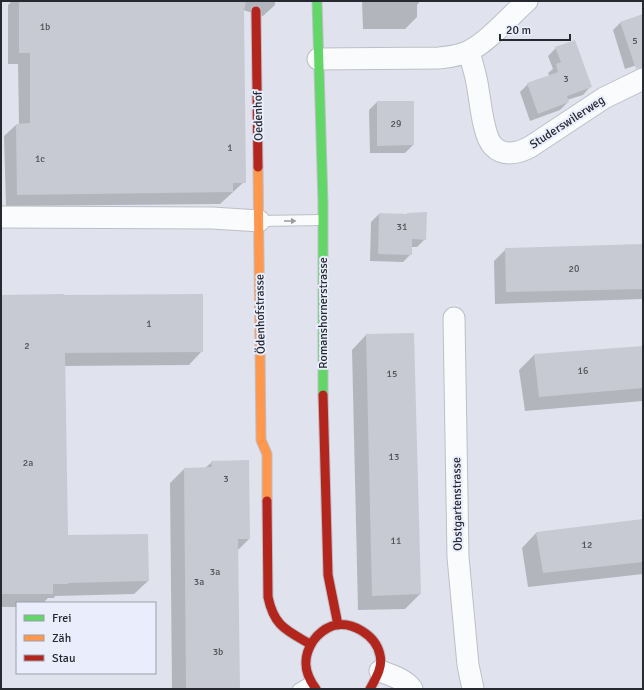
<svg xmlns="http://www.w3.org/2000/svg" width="644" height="690" font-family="Signika,sans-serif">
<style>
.shadow{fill:#0003}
.building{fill:#c7cad2}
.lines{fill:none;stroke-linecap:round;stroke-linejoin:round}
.lane-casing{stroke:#bdbfc7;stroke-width:12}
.street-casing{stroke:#bdbfc7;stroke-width:23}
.fast-casing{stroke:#bdbfc7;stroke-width:11}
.slow-casing{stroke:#bdbfc7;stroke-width:11}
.jam-casing{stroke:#bdbfc7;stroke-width:11}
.lane{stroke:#fafbfc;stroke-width:10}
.street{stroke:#fafbfc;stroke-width:21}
.fast{stroke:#63d668;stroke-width:9}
.slow{stroke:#ff974d;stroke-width:9}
.jam{stroke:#b3261e;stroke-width:9}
.oneway{fill:#9b9ca0}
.labels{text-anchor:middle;stroke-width:4;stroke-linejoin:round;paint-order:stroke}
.number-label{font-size:10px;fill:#51535a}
.street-label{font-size:12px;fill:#272930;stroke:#e9edfc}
</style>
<rect width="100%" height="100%" fill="#e0e3ed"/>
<path class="shadow" d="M 12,1 L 275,1 L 275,5 L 263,16 L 243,10 L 244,182 L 220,204 L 6,206 L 4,136 L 16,125 L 19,125 L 18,64 L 8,64 L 8,5 Z
M 362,1 L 420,1 L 417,5 L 417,17 L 405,29 L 363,29 Z
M 643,15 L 643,63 L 625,69 L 613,30 L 621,22 Z
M 556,48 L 590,87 L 583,95 L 567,100 L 568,102 L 560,110 L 530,121 L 520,92 L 528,84 L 550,77 L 548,73 L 553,69 L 548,56 Z
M 377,102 L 413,102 L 413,145 L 405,153 L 370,153 L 369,110 Z
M 379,214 L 425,239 L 417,247 L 411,247 L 411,254 L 403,262 L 370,261 L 371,222 Z
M 643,245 L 643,299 L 495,304 L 494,261 L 506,249 Z
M 1,296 L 202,351 L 189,365 L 64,366 L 67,536 L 148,581 L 134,594 L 55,596 L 54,598 L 48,598 L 43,603 L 17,603 L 17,607 L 1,607 Z
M 413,334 L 420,594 L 405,609 L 358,610 L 352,350 L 366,335 Z
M 643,347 L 643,401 L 525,411 L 519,370 L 534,355 Z
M 212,462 L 249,539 L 237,551 L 239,689 L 172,689 L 170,483 L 184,469 L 205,468 Z
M 643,520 L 643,574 L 528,587 L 522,548 L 536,533 Z"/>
<path class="building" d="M 19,1 L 246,1 L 244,11 L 246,183 L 233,183 L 233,192 L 17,195 L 16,124 L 30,123 L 30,53 L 19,53 Z
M 643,14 L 643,67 L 636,69 L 620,22 Z
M 575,40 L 592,87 L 567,96 L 569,102 L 538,114 L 527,83 L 558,72 L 556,64 L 561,62 L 555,47 Z
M 377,101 L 414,101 L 414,145 L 377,146 Z
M 427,212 L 426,240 L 412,239 L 412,255 L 378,254 L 379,213 L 407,214 L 407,213 Z
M 643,244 L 643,289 L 506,292 L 505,248 Z
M 64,294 L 64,295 L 203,294 L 203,352 L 65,353 L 68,535 L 148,534 L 149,581 L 68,583 L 68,584 L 53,584 L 53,594 L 1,594 L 1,295 Z
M 414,333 L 421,594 L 372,596 L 366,334 Z
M 643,346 L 643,388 L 539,397 L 534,354 Z
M 249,460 L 250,539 L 238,539 L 240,689 L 186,689 L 184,468 L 212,467 L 211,461 Z
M 643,519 L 643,562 L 543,573 L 536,532 Z"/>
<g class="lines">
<g class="lane-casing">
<path id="lane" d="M 259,221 L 322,220
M 298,689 L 310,682"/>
</g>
<g class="street-casing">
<path id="street" d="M 469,51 C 471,60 474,69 476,78 C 480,94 482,135 493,146 C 503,157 519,153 530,147 L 604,98 L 643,79
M 318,59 L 439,58 C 449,57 458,56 467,52 C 487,43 510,16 527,1
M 1,217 L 212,218 L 259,221
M 454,318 L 458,557 L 468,665 L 473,689
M 380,671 C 391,675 405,679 412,689"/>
</g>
<g class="fast-casing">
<path id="fast" d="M 317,1 L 323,203 L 323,395"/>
</g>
<g class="slow-casing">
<path id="slow" d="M 258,167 L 261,440 L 267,454 L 267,501"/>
</g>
<g class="jam-casing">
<path id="jam" d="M 256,11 L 258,167
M 323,395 L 328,575 L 338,625
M 267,501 L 268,597 C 274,626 286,630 310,644
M 316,689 C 304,673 302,658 313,641 C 318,634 324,629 332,626 C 351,620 376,635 380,655 C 383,667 376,678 370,689"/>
</g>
<use href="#lane" class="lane"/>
<use href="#street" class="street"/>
<use href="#fast" class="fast"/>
<use href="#slow" class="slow"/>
<use href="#jam" class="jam"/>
</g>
<defs><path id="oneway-solid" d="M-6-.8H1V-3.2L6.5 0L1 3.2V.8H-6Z"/></defs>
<use class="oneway" href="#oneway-solid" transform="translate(290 221)"/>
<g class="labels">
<g class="number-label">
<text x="45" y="30">1b</text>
<text x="635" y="44">5</text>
<text x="566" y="82">3</text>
<text x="396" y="127">29</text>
<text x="230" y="151">1</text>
<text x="40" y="162">1c</text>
<text x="402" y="230">31</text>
<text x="574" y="272">20</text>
<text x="149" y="327">1</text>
<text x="27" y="349">2</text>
<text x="583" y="374">16</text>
<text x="392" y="377">15</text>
<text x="394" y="460">13</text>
<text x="28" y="466">2a</text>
<text x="226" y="482">3</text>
<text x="396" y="544">11</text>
<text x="587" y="548">12</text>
<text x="215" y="575">3a</text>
<text x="199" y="585">3a</text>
<text x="218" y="655">3b</text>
</g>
<g class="street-label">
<text transform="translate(258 116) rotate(-91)" y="4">Oedenhof</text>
<text transform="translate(567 122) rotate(-33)" y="4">Studerswilerweg</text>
<text transform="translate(323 313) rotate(-90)" y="4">Romanshornerstrasse</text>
<text transform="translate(260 314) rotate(-91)" y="4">Ödenhofstrasse</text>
<text transform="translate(457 504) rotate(-91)" y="4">Obstgartenstrasse</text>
</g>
</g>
<rect width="644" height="690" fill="none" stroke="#272930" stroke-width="4"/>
<rect x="16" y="602" width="140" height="72" fill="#e9edfc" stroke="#9b9faa"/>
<rect x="24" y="615" width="20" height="6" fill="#63d668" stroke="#9b9faa"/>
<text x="52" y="622" font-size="12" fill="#272930">Frei</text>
<rect x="24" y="635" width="20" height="6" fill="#ff974d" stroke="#9b9faa"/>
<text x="52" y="642" font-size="12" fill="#272930">Zäh</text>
<rect x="24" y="655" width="20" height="6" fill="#b3261e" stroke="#9b9faa"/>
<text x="52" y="662" font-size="12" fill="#272930">Stau</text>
<path d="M500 34v6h70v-6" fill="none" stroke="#272930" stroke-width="2"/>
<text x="506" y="34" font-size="12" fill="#272930" stroke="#e9edfc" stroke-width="3" paint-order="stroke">20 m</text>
</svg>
